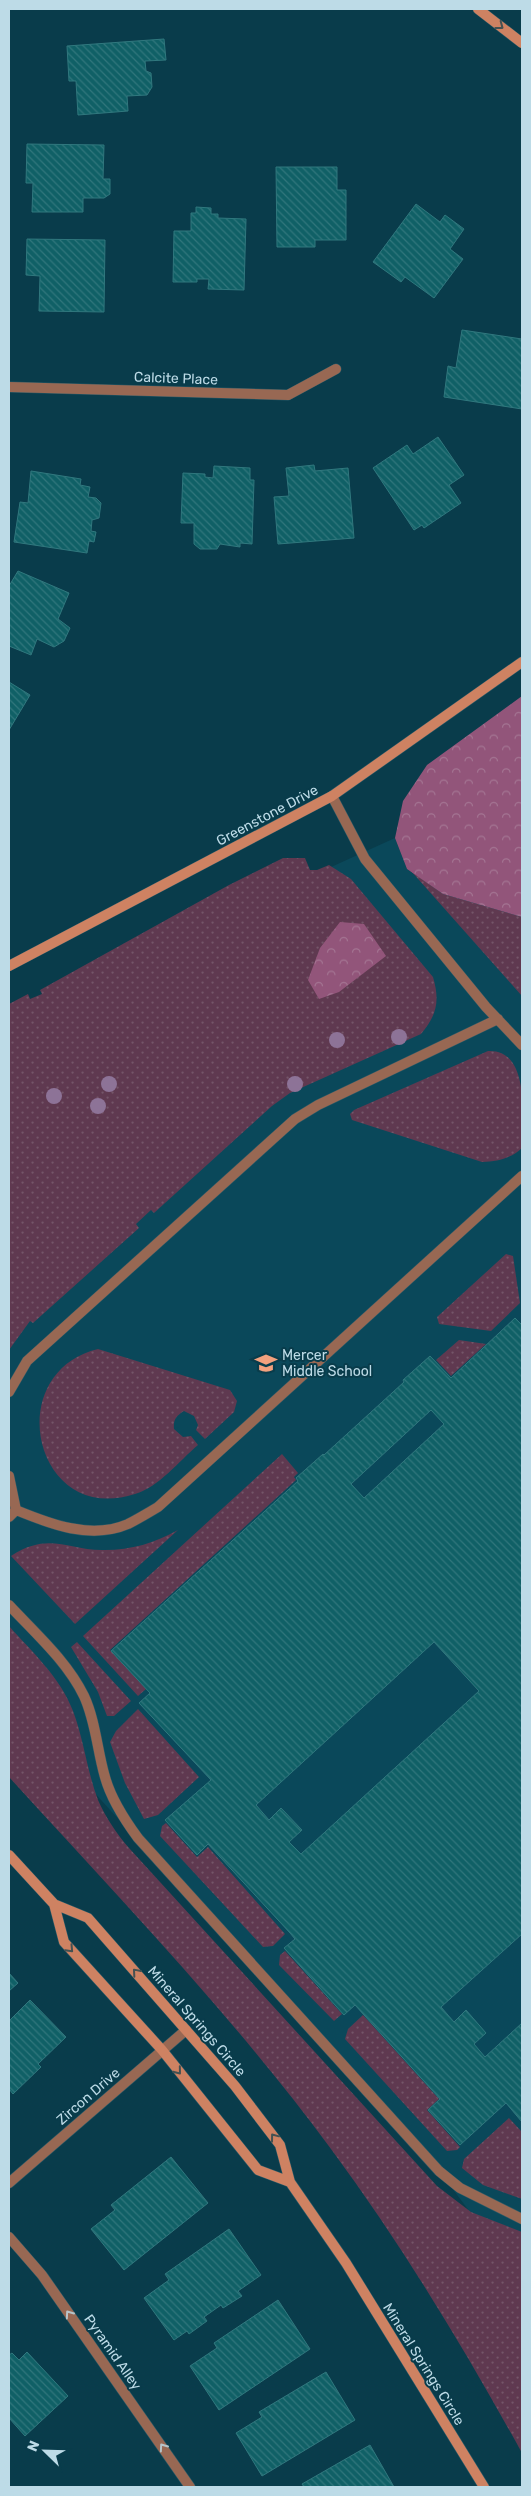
<svg xmlns="http://www.w3.org/2000/svg" width="531" height="2496" font-family="Rubik,sans-serif">
<style>
.built{fill:#0a485a}
.grass{fill:url(#grass-dots)}
.forest{fill:url(#forest-crowns)}
.building{fill:url(#building-back-hatch);stroke:#30787e;fill-rule:evenodd}
.lines{fill:none;stroke-linecap:round;stroke-linejoin:round}
.lane-casing{stroke:#295967;stroke-width:11}
.street-casing{stroke:#295967;stroke-width:11}
.secondary-casing{stroke:#295967;stroke-width:11}
.lane{stroke:#986853;stroke-width:10}
.street{stroke:#986853;stroke-width:10}
.secondary{stroke:#ce8262;stroke-width:10}
.tree{fill:#8d7397}
.oneway{stroke:#445152}
.oneway2{stroke:#b6c4c9}
.labels{text-anchor:middle;stroke-width:4;stroke-linejoin:round;paint-order:stroke}
.street-label{font-size:14px;fill:#bddbe7;stroke:#093c4b}
.poi-label{font-size:14px;fill:#bddbe7;stroke:#093c4b;text-anchor:start}
</style>
<defs>
<pattern id="grass-dots" width="8" height="8" patternUnits="userSpaceOnUse" patternTransform="scale(1.25)"><rect width="8" height="8" fill="#5f3950"/><path d="M2 2h.1M6 6h.1" fill="none" stroke="#745569" stroke-width="1.8" stroke-linecap="round"/></pattern>
<pattern id="forest-crowns" width="20" height="18" patternUnits="userSpaceOnUse" patternTransform="scale(1.25)"><rect width="20" height="18" fill="#92557a"/><path d="M2 6a3 3 0 1 1 6 0M12 15a3 3 0 1 1 6 0" fill="none" stroke="#a47593"/></pattern>
<pattern id="building-back-hatch" width="6" height="6" patternUnits="userSpaceOnUse" patternTransform="scale(1.25)"><rect width="6" height="6" fill="#106066"/><path d="M-1 5l2 2M0 0l6 6M5-1l2 2" fill="none" stroke="#31767c"/></pattern>
</defs>
<rect width="100%" height="100%" fill="#093c4b"/>
<path class="built" d="M 395,838 L 407,869 L 443,894 L 522,917 L 522,2281 L 439,2171 L 9,1699 L 9,1028 L 309,877 Z"/>
<path class="grass" d="M 283,858 L 305,858 L 310,870 L 317,870 L 329,865 L 351,879 L 433,977 C 440,1001 437,1015 421,1034 L 290,1093 L 272,1106 L 154,1213 L 151,1210 L 136,1224 L 139,1228 L 33,1323 L 30,1321 L 9,1350 L 9,1004 L 28,994 L 30,999 L 42,994 L 40,990 L 229,885 Z
M 411,871 L 443,894 L 522,917 L 522,996 Z
M 488,1051 C 531,1049 522,1118 522,1148 C 510,1159 498,1161 482,1162 L 352,1120 L 350,1114 L 354,1110 Z
M 506,1254 L 513,1256 L 520,1303 L 491,1331 L 439,1324 L 437,1317 Z
M 459,1340 L 486,1344 L 451,1376 L 436,1360 Z
M 98,1349 L 230,1390 L 237,1401 L 234,1412 L 205,1439 L 196,1430 L 198,1425 L 194,1416 L 184,1411 C 176,1416 173,1420 174,1429 L 183,1437 L 191,1436 L 198,1445 C 179,1461 159,1487 135,1494 C 34,1527 0,1373 98,1349 Z
M 282,1454 L 298,1473 L 294,1477 L 296,1480 L 110,1650 L 146,1689 L 138,1696 L 83,1636 Z
M 178,1530 L 75,1624 L 11,1556 C 50,1531 67,1551 105,1550 C 131,1550 155,1543 178,1530 Z
M 9,1626 C 32,1652 61,1678 73,1711 C 84,1740 87,1771 98,1800 C 106,1818 117,1834 129,1848 L 437,2186 L 471,2212 L 522,2232 L 522,2453 C 464,2348 402,2245 331,2149 C 234,2017 119,1898 9,1777 Z
M 77,1642 L 131,1701 L 114,1716 L 107,1716 L 98,1692 L 71,1647 Z
M 138,1709 L 199,1777 L 158,1815 L 144,1819 L 125,1783 L 110,1742 L 116,1731 Z
M 166,1823 L 197,1857 L 208,1847 L 285,1934 L 273,1946 L 263,1947 L 160,1836 L 162,1826 Z
M 285,1951 L 342,2014 L 334,2021 L 279,1965 L 280,1955 Z
M 363,2015 L 439,2099 L 427,2110 L 460,2147 L 457,2150 L 447,2151 L 345,2039 L 348,2029 Z
M 509,2118 L 522,2132 L 522,2199 L 483,2185 L 462,2168 L 464,2159 Z"/>
<path class="forest" d="M 522,696 L 522,917 L 443,894 L 407,869 L 395,838 L 403,801 L 427,765 Z
M 340,922 L 364,924 L 386,956 L 339,992 L 319,999 L 308,980 L 320,948 Z"/>
<path class="building" d="M 164,39 L 166,60 L 145,61 L 146,71 L 151,73 L 152,87 L 147,95 L 127,96 L 128,111 L 78,115 L 76,81 L 69,81 L 67,46 Z
M 27,144 L 104,145 L 103,179 L 110,179 L 110,194 L 104,198 L 83,198 L 83,212 L 32,212 L 33,183 L 26,183 Z
M 276,167 L 337,167 L 337,190 L 346,190 L 346,240 L 315,240 L 315,247 L 277,247 Z
M 416,204 L 440,222 L 445,215 L 464,229 L 450,249 L 463,259 L 434,298 L 405,277 L 401,282 L 373,262 Z
M 196,207 L 211,208 L 211,214 L 218,214 L 218,218 L 246,219 L 244,290 L 208,289 L 209,279 L 197,279 L 197,282 L 173,282 L 174,231 L 191,231 L 191,213 L 196,213 Z
M 27,239 L 105,240 L 104,312 L 39,311 L 40,276 L 26,275 Z
M 462,330 L 522,339 L 522,409 L 444,397 L 448,366 L 456,368 Z
M 438,437 L 464,475 L 449,485 L 461,503 L 424,528 L 422,525 L 414,530 L 373,468 L 407,445 L 413,454 Z
M 314,465 L 315,471 L 348,468 L 354,538 L 278,544 L 274,497 L 289,496 L 286,468 Z
M 214,466 L 250,468 L 250,480 L 254,480 L 252,544 L 240,543 L 240,547 L 220,544 L 217,549 L 200,549 L 194,544 L 194,523 L 181,523 L 183,473 L 205,474 L 205,477 L 213,478 Z
M 31,471 L 81,479 L 80,485 L 90,487 L 88,497 L 96,498 L 101,503 L 99,518 L 92,520 L 91,531 L 96,532 L 94,542 L 89,541 L 87,553 L 14,542 L 20,502 L 28,503 Z
M 18,571 L 69,593 L 58,619 L 70,628 L 64,641 L 54,647 L 37,639 L 31,655 L 9,646 L 9,586 Z
M 9,682 L 30,695 L 9,730 Z
M 515,1318 L 522,1325 L 522,1934 L 441,2007 L 454,2022 L 466,2010 L 486,2033 L 474,2044 L 485,2057 L 522,2023 L 522,2122 L 506,2103 L 460,2145 L 428,2110 L 440,2099 L 355,2005 L 344,2015 L 284,1948 L 295,1939 L 290,1933 L 208,1844 L 197,1855 L 165,1820 L 211,1780 L 139,1703 L 150,1693 L 111,1651 L 298,1481 L 296,1478 L 323,1454 L 324,1455 L 404,1382 L 403,1380 L 430,1356 L 451,1378 ZM 431,1410 L 444,1424 L 364,1498 L 351,1484 ZM 434,1642 L 479,1691 L 301,1854 L 289,1842 L 302,1830 L 281,1808 L 269,1820 L 256,1805 Z
M 9,1973 L 18,1983 L 9,1991 Z
M 30,2000 L 66,2037 L 38,2064 L 41,2067 L 13,2094 L 9,2089 L 9,2021 Z
M 171,2157 L 208,2203 L 124,2270 L 91,2229 L 115,2210 L 111,2205 Z
M 229,2229 L 261,2275 L 238,2291 L 242,2296 L 223,2308 L 221,2305 L 204,2317 L 207,2321 L 189,2334 L 187,2331 L 174,2340 L 144,2298 L 169,2280 L 165,2274 Z
M 278,2300 L 310,2349 L 219,2410 L 190,2366 L 217,2348 L 214,2343 Z
M 27,2352 L 68,2396 L 25,2436 L 9,2418 L 9,2355 L 12,2353 L 19,2360 Z
M 326,2372 L 355,2420 L 262,2476 L 236,2433 L 262,2417 L 259,2412 Z
M 370,2445 L 394,2487 L 304,2487 L 302,2484 Z"/>
<g class="lines">
<g class="lane-casing">
<path id="lane" d="M 332,796 L 365,859 L 486,1007 L 522,1045
M 9,1392 L 27,1361 L 295,1119 L 318,1105 L 498,1019
M 9,1476 L 16,1510 L 9,1517
M 16,1510 C 50,1524 91,1540 128,1524 C 138,1519 148,1513 158,1507 L 522,1176
M 9,1605 C 35,1633 67,1661 84,1696 C 96,1722 97,1750 105,1777 C 111,1799 124,1819 138,1838 L 439,2171 L 460,2188 L 522,2219"/>
</g>
<g class="street-casing">
<path id="street" d="M 9,387 L 288,395 L 336,369
M 9,2183 L 186,2030
M 9,2237 L 42,2275 L 190,2487"/>
</g>
<g class="secondary-casing">
<path id="secondary" d="M 478,9 L 522,43
M 9,966 L 332,796 L 522,662
M 9,1855 L 54,1904 L 88,1918 L 235,2086 L 280,2145 L 290,2182 L 346,2263 L 484,2487
M 54,1904 L 64,1942 L 162,2050 L 258,2170 L 290,2182"/>
</g>
<use href="#lane" class="lane"/>
<use href="#street" class="street"/>
<use href="#secondary" class="secondary"/>
</g>
<g class="tree">
<circle cx="399" cy="1037" r="8"/>
<circle cx="337" cy="1040" r="8"/>
<circle cx="109" cy="1084" r="8"/>
<circle cx="295" cy="1084" r="8"/>
<circle cx="54" cy="1096" r="8"/>
<circle cx="98" cy="1106" r="8"/>
</g>
<defs><path id="oneway-chevron" d="M-2-3.5L2.5 0L-2 3.5" fill="none" stroke-width="1.6" stroke-linecap="round" stroke-linejoin="round" transform="scale(1.25)"/></defs>
<g class="oneway">
<use href="#oneway-chevron" transform="translate(500 26) rotate(37)"/>
<use href="#oneway-chevron" transform="translate(70 1949) rotate(47)"/>
<use href="#oneway-chevron" transform="translate(136 1972) rotate(-131)"/>
<use href="#oneway-chevron" transform="translate(178 2071) rotate(51)"/>
<use href="#oneway-chevron" transform="translate(274 2137) rotate(-127)"/>
</g>
<g class="oneway2">
<use href="#oneway-chevron" transform="translate(69 2314) rotate(-125)"/>
<use href="#oneway-chevron" transform="translate(163 2447) rotate(-125)"/>
</g>
<defs>
<g id="school-bare" transform="scale(1.725)"><path d="M0-5L7-2L0 1L-7-2ZM-4 1L0 2.5L4 1V4Q0 6-4 4Z" fill="#f2a17e" stroke="#093c4b" stroke-width="2.5" paint-order="stroke"/></g>
</defs>
<g fill-rule="evenodd">
<use href="#school-bare" x="266" y="1363"/>
</g>
<g class="labels">
<g class="street-label">
<text transform="translate(176 378) rotate(2)" y="5">Calcite Place</text>
<text transform="translate(267 815) rotate(-28)" y="5">Greenstone Drive</text>
<text transform="translate(197 2021) rotate(49)" y="5">Mineral Springs Circle</text>
<text transform="translate(88 2096) rotate(-41)" y="5">Zircon Drive</text>
<text transform="translate(113 2352) rotate(55)" y="5">Pyramid Alley</text>
<text transform="translate(424 2364) rotate(58)" y="5">Mineral Springs Circle</text>
</g>
<g class="poi-label">
<text x="282" y="1360">Mercer<tspan x="282" dy="16">Middle School</tspan></text>
</g>
</g>
<rect width="531" height="2496" fill="none" stroke="#bddbe7" stroke-width="20"/>
<g transform="translate(45 2451) rotate(293)" stroke="#093c4b" stroke-width="4" paint-order="stroke">
<path d="M0-4L9 19L0 12L-9 19Z" fill="#bddbe7"/>
<text y="-8" font-size="14" font-weight="bold" text-anchor="middle" fill="#bddbe7">N</text>
</g>
</svg>
